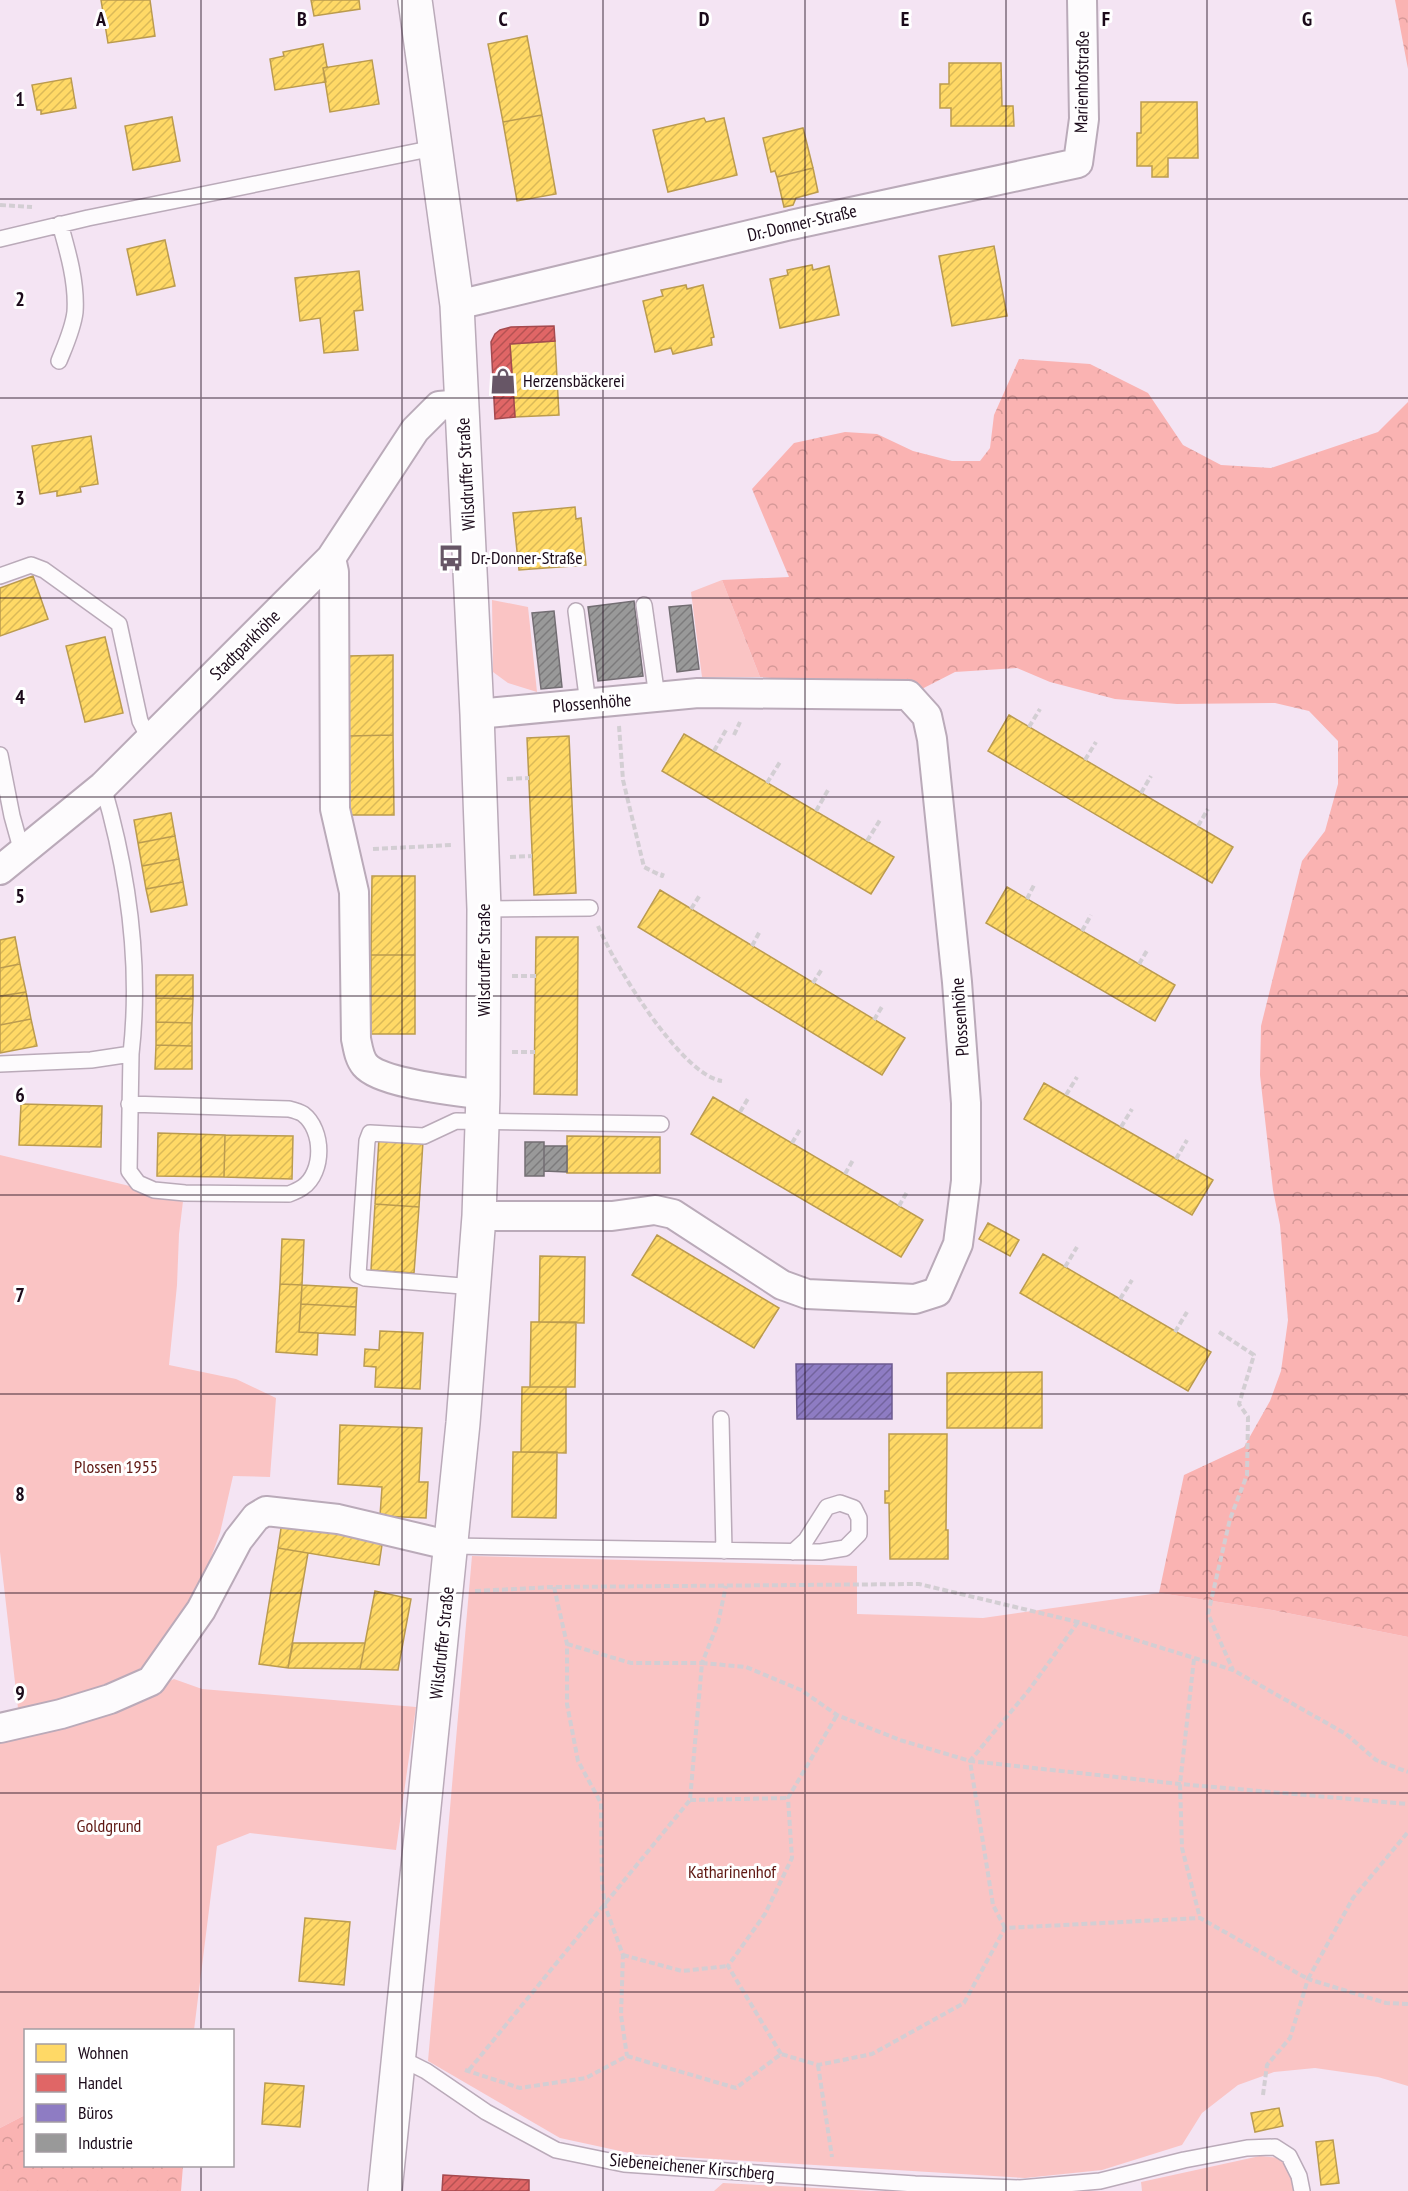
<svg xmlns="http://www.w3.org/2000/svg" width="1408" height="2191" font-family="'PT Sans Narrow',sans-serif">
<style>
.green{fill:#fac4c4}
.forest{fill:url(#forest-crowns)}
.homes{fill:url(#homes-hatch);stroke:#bb9b4f;stroke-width:1.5}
.shops{fill:url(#shops-hatch);stroke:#a54a4f;stroke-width:1.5}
.offices{fill:url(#offices-hatch);stroke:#6c5a90;stroke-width:1.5}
.industry{fill:url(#industry-hatch);stroke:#736e73;stroke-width:1.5}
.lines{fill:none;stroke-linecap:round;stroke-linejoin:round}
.service-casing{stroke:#baaab9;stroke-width:18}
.minor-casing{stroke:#baaab9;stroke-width:32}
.secondary-casing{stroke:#baaab9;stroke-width:36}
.path{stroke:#d3ced3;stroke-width:4;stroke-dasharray:6 3;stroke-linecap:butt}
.service{stroke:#fdfbfd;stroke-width:15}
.minor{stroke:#fdfbfd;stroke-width:28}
.secondary{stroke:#fdfbfd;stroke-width:33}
.grid{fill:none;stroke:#1b0a1a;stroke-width:1.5;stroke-opacity:0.55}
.labels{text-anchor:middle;stroke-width:6;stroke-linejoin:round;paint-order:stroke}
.street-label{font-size:18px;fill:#1b0a1a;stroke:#fff}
.poi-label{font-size:18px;fill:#1b0a1a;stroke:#fff;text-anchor:start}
.park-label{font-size:18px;fill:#5f1812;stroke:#fff}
.grid-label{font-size:20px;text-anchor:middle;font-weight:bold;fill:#1b0a1a;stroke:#fff;stroke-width:6;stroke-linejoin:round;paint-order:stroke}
</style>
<defs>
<pattern id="forest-crowns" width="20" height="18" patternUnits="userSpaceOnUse" patternTransform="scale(1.5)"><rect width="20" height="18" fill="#fab3b2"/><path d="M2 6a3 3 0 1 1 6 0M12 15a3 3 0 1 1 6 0" fill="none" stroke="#d69998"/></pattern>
<pattern id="homes-hatch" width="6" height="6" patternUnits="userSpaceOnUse" patternTransform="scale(1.5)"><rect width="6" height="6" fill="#ffd966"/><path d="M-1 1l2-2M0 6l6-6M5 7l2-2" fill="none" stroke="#dab958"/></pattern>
<pattern id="shops-hatch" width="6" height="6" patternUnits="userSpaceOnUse" patternTransform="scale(1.5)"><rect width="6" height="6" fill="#e06666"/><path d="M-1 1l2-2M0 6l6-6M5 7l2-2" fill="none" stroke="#b55253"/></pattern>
<pattern id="offices-hatch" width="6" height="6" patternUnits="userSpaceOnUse" patternTransform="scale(1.5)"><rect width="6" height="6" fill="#8e7cc3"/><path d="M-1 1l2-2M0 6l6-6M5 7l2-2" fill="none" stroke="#73649e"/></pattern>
<pattern id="industry-hatch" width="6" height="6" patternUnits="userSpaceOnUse" patternTransform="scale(1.5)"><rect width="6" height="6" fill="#999"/><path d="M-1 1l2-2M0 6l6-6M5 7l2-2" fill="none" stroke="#7c7b7c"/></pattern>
</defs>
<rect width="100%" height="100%" fill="#f4e4f3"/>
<path class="green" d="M 722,580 L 760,677 L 702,677 L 691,592 Z
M 492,600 L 528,607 L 537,692 L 508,683 L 493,672 Z
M 0,1155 L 138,1188 L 184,1193 L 179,1234 L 177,1285 L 169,1365 L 236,1379 L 276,1398 L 270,1477 L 233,1476 L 220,1533 L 196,1598 L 152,1661 L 109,1688 L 19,1717 L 0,1552 Z
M 472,1556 L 857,1566 L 857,1614 L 983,1618 L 1159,1593 L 1272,1610 L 1408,1637 L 1408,2086 L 1378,2077 L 1315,2068 L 1274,2072 L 1238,2085 L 1202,2113 L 1182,2145 L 1102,2170 L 1025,2178 L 634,2154 L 560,2138 L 428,2061 Z
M 174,1679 L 202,1689 L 416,1707 L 396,1850 L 250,1833 L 217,1846 L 194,2030 L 26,2030 L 25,2115 L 0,2128 L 0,1740 L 101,1713 Z
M 1260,2156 L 1281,2158 L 1294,2177 L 1296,2191 L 1142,2191 L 1141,2182 Z
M 723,2183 L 870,2191 L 714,2191 Z"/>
<path class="forest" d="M 1395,0 L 1408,0 L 1408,69 Z
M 1019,359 L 1090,364 L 1148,393 L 1183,445 L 1221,465 L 1271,468 L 1378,432 L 1408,402 L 1408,1637 L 1272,1610 L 1159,1593 L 1184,1475 L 1244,1447 L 1270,1401 L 1281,1371 L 1288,1320 L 1280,1225 L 1273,1190 L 1260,1075 L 1261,1026 L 1302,861 L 1325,831 L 1338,784 L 1338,741 L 1309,711 L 1275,703 L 1177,704 L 1115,699 L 1050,682 L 1017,668 L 955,672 L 914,693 L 904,689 L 760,677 L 722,580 L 789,577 L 752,489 L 794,443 L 845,432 L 877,434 L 913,451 L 952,461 L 980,461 L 990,448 L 994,415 Z
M 25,2115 L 26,2166 L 183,2166 L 181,2191 L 0,2191 L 0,2128 Z"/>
<path class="homes" d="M 101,0 L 150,0 L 155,36 L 108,43 Z
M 311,0 L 359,0 L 360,9 L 314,16 Z
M 527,36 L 542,115 L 503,122 L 488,44 Z
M 323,44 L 327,67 L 323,68 L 326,82 L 275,90 L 270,59 L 284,56 L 283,52 Z
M 372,60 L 379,104 L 330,112 L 323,68 Z
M 949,63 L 1001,63 L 1002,106 L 1013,106 L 1014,126 L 951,126 L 951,108 L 940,108 L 940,84 L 949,84 Z
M 71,78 L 76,108 L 41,114 L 41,110 L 37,110 L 32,85 Z
M 1141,102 L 1197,102 L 1198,158 L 1168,158 L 1168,177 L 1152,177 L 1152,166 L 1137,166 L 1137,133 L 1141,133 Z
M 542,115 L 556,194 L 517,201 L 503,122 Z
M 172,117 L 180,161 L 133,170 L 125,126 Z
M 704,118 L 706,122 L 724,118 L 737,175 L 668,192 L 653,130 Z
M 803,128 L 813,168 L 777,177 L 775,171 L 771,172 L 763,138 Z
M 813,168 L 818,192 L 796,198 L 793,205 L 784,207 L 777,177 Z
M 165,240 L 175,286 L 137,295 L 127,249 Z
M 994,246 L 1007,316 L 952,326 L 939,256 Z
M 812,265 L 813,270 L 829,266 L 839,315 L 780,328 L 770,279 L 788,275 L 787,270 Z
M 359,271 L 363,310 L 354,311 L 358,350 L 324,353 L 320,318 L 300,321 L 295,278 Z
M 686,285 L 687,289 L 703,285 L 714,337 L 711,338 L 712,345 L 673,354 L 671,348 L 655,352 L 643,301 L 663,296 L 661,290 Z
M 555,341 L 559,415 L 515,417 L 510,344 Z
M 91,436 L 98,484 L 80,487 L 81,492 L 57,496 L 57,491 L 40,494 L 32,446 Z
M 575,507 L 576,519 L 581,518 L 586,565 L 519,570 L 513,513 Z
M 33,576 L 48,619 L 0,636 L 0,588 Z
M 105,637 L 123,713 L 85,722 L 66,646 Z
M 393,655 L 393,735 L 349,736 L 348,656 Z
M 1009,715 L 1233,847 L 1212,883 L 988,751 Z
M 684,734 L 894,857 L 871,894 L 662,771 Z
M 393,735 L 394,815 L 350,815 L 349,736 Z
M 569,736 L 576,893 L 534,895 L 527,738 Z
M 171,813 L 175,836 L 138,843 L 134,820 Z
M 175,836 L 179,859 L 142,866 L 138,843 Z
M 179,859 L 183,882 L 146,889 L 142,866 Z
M 372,876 L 415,876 L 415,955 L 371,955 Z
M 183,882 L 187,905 L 151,912 L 146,889 Z
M 1007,887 L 1175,985 L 1155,1021 L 986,923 Z
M 660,890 L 905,1038 L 882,1075 L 638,927 Z
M 15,937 L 20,964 L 0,968 L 0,940 Z
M 536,937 L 578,937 L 577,1095 L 534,1094 Z
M 371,955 L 415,955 L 415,1034 L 371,1034 Z
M 20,964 L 26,992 L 0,996 L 0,968 Z
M 156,975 L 193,975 L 193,999 L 156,998 Z
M 26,992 L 31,1019 L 0,1025 L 0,996 Z
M 156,998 L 193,999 L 192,1023 L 156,1022 Z
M 31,1019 L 37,1046 L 0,1053 L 0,1025 Z
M 156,1022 L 192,1023 L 192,1046 L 156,1045 Z
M 156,1045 L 192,1046 L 192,1069 L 155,1069 Z
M 1044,1083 L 1213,1180 L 1192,1215 L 1024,1119 Z
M 713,1097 L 923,1220 L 901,1257 L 691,1134 Z
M 21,1104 L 102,1106 L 101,1147 L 19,1145 Z
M 158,1133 L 225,1135 L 224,1177 L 157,1176 Z
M 225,1135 L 293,1136 L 292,1179 L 224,1177 Z
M 567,1136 L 660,1137 L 660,1173 L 567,1173 Z
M 379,1138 L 423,1141 L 419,1207 L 375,1204 Z
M 375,1204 L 419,1207 L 414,1273 L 371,1270 Z
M 988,1223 L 1019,1240 L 1010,1256 L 979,1239 Z
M 657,1235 L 779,1308 L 754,1348 L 632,1275 Z
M 282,1239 L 304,1240 L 302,1285 L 280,1284 Z
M 1043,1254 L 1211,1352 L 1188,1391 L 1020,1293 Z
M 540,1256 L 585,1257 L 584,1323 L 539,1322 Z
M 280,1284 L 302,1285 L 299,1332 L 318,1333 L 317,1355 L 276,1352 Z
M 302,1285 L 357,1288 L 356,1307 L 301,1304 Z
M 301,1304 L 356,1307 L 355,1335 L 299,1332 Z
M 531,1322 L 576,1322 L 575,1387 L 530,1387 Z
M 380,1331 L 423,1333 L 420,1389 L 375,1387 L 376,1367 L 364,1366 L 365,1349 L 379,1350 Z
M 1042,1372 L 1042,1428 L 947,1428 L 947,1373 Z
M 522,1387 L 566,1387 L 566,1453 L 521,1452 Z
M 340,1425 L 422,1428 L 419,1482 L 428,1482 L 426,1518 L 380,1516 L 382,1487 L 338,1484 Z
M 889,1434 L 947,1434 L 946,1530 L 948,1530 L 948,1559 L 890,1559 L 889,1503 L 885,1503 L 885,1491 L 889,1491 Z
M 513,1452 L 557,1452 L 556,1518 L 512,1517 Z
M 282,1522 L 383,1538 L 379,1565 L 278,1548 Z
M 278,1548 L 308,1553 L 288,1668 L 259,1664 Z
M 375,1591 L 411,1599 L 398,1670 L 360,1669 Z
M 293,1643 L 365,1643 L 360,1669 L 288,1668 Z
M 305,1918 L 350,1922 L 344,1985 L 299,1981 Z
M 265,2083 L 304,2086 L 300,2127 L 262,2124 Z
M 1279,2108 L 1283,2126 L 1255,2132 L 1251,2113 Z
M 1333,2140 L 1339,2183 L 1321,2185 L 1316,2142 Z"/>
<path class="shops" d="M 554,326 L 555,341 L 510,344 L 515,417 L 495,419 L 491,342 L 495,334 L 500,330 L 511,327 Z
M 443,2175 L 529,2180 L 529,2191 L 442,2191 Z"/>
<path class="offices" d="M 796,1364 L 892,1364 L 892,1419 L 797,1419 Z"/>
<path class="industry" d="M 634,601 L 643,676 L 598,681 L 588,607 Z
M 691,605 L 699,669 L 677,672 L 669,607 Z
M 554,611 L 562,687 L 541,689 L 532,613 Z
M 525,1142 L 544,1142 L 544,1176 L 525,1176 Z
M 544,1146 L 567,1146 L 567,1172 L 544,1171 Z"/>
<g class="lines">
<g class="service-casing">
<path id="service" d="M 0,239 L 88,218 L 434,148
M 59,361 C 65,346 73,329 75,312 C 77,283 68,252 60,224
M 0,576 L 31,565 L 44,570 L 119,624 L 140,721 L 150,740
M 644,605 L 657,697
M 576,611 L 588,704
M 0,755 L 12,816 L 22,852
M 484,909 L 590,908
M 0,1064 L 91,1060 L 131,1054 C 141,965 128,872 103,786
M 129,1104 L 289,1109 C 293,1110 300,1112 303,1114 C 324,1130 324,1172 303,1187 C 299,1190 294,1192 289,1194 L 185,1193 L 154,1190 L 138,1183 L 129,1171 L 131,1054
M 474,1287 L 365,1278 L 358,1275 L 367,1141 L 370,1133 L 424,1136 L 456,1121 L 661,1124
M 721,1419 L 724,1551
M 452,1546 L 821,1552 L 845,1548 L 859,1534 L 859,1518 L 854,1508 L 840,1503 L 827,1507 L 806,1540 L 793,1552
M 400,2058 L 426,2071 L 486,2112 L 556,2150 L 624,2164 L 915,2184 L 1020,2188 L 1100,2181 L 1184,2160 L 1247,2148 L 1275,2147 L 1289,2156 L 1299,2176 L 1302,2191"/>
</g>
<g class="minor-casing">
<path id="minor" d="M 457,305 L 791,225 L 1078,163 L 1084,119 L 1082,0
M 331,558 L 334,572 L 335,809 L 354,892 L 356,1039 C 358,1048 359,1058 365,1065 C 381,1084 458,1091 483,1095
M 477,714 L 698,693 L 908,695 L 927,716 L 932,739 L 957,982 L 966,1103 L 966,1181 L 958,1244 L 937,1292 L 915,1299 L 807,1294 L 782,1285 L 673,1214 L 655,1210 L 612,1216 L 479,1216
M 0,870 L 103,786 L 331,558 L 415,430 L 439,406 L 462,404
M 0,1728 L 61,1714 L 110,1699 L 151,1681 L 201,1610 L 238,1540 L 256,1517 L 266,1511 L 338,1519 L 452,1546"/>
</g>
<g class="secondary-casing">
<path id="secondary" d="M 385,2191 L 463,1423 L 479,1216 L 483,1095 L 484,909 L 477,714 L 457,305 L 415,0"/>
</g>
<path class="path" d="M 0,205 L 32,207
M 619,726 L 623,780 L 644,867 L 662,876 L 663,873
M 1029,727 L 1040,709
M 734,735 L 740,722
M 714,751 L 726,730
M 1085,760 L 1096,742
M 507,779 L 529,778
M 767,783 L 780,762
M 1141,793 L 1151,776
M 816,811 L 828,790
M 1198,826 L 1208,809
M 867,841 L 880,820
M 373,849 L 452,845
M 510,857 L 532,856
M 1027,899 L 1035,883
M 691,909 L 700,895
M 598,926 C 614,964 681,1075 722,1081
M 1082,931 L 1091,915
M 752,946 L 760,931
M 1139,964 L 1148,949
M 512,976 L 536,976
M 813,983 L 822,969
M 874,1020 L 883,1005
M 512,1052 L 535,1052
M 1066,1095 L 1077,1077
M 740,1112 L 749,1097
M 1121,1127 L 1132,1109
M 792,1143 L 801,1128
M 1176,1159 L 1187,1140
M 845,1174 L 853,1160
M 899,1206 L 907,1192
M 1065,1267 L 1077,1247
M 1120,1299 L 1132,1280
M 1175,1332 L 1187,1312
M 1219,1332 L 1254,1355 L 1239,1404 L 1248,1417 L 1247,1475 L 1230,1519 L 1208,1614 L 1233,1670
M 554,1587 L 567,1644 L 567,1704 L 578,1761 L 601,1803 L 602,1883 L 605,1906 L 623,1955 L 621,2015 L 627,2056
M 475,1591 L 554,1587 L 919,1584 L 1078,1622 L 1233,1670 L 1346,1734 L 1376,1760 L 1408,1772
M 567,1644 L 631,1663 L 702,1663 L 718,1623 L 726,1586
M 1194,1659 L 1180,1784 L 1182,1848 L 1200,1918
M 690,1800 L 788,1798
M 1005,1928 L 993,1905 L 970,1761 L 1180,1784 L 1408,1804
M 623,1955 L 682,1971 L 728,1966
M 781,2054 L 728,1966 L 765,1914 L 792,1858 L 788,1798 L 837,1715
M 818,2065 L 832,2157
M 465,2070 L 520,2088 L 586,2078 L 627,2056 L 736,2088 L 781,2054 L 818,2065 L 872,2054 L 964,2003 L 1005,1928 L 1200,1918 L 1308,1979 L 1353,1898 L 1408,1832
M 469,2070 L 690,1800 L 702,1663 L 746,1667 L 801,1690 L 837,1715 L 900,1740 L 970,1761 L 1029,1690 L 1078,1622
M 1263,2095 L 1267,2065 L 1290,2038 L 1308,1979 L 1386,2003 L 1408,2004"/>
<use href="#service" class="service"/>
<use href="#minor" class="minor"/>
<use href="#secondary" class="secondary"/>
</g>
<path class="grid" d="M 201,0 L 201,2030M 402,0 L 402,2191M 603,0 L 603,2191M 805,0 L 805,2191M 1006,0 L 1006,2191M 1207,0 L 1207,2191M 0,199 L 1408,199M 0,398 L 1408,398M 0,598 L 1408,598M 0,797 L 1408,797M 0,996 L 1408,996M 0,1195 L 1408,1195M 0,1394 L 1408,1394M 0,1593 L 1408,1593M 0,1793 L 1408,1793M 0,1992 L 1408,1992M 201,2166 L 201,2191"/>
<defs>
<g id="shop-bare" transform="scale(2.07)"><path d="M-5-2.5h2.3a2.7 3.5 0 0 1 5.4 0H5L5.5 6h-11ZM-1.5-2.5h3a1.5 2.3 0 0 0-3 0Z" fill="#675666" stroke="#fff" stroke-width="2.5" paint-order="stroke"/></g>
<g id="bus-bare" transform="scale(2.07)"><path d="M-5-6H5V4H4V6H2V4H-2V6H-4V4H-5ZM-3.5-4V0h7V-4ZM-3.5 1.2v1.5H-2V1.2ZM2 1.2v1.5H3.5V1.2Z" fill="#675666" stroke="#fff" stroke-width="2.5" paint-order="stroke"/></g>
</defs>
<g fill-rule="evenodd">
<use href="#shop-bare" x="503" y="381"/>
<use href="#bus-bare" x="451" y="558"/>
</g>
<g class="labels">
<g class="street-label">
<text transform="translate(1082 82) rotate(-89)" y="6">Marienhofstraße</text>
<text transform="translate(802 223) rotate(-13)" y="6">Dr.-Donner-Straße</text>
<text transform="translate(466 474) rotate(-93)" y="6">Wilsdruffer Straße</text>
<text transform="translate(245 645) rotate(-45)" y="6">Stadtparkhöhe</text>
<text transform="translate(592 703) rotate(-5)" y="6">Plossenhöhe</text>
<text transform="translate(484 960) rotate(-90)" y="6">Wilsdruffer Straße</text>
<text transform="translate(960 1017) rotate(-94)" y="6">Plossenhöhe</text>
<text transform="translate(442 1643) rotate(-84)" y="6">Wilsdruffer Straße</text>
<text transform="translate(692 2167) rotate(5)" y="6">Siebeneichener Kirschberg</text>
</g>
<g class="poi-label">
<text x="523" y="387">Herzensbäckerei</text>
<text x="471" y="564">Dr.-Donner-Straße</text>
</g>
<g class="park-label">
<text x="116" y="1473">Plossen 1955</text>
<text x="109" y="1832">Goldgrund</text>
<text x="732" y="1878">Katharinenhof</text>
</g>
</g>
<g class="grid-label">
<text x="101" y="26">A</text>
<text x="302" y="26">B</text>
<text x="503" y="26">C</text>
<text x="704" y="26">D</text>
<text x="905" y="26">E</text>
<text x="1106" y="26">F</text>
<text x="1307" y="26">G</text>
<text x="20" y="106">1</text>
<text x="20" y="306">2</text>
<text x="20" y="505">3</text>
<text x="20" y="704">4</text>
<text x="20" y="903">5</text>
<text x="20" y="1102">6</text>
<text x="20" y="1302">7</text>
<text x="20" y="1501">8</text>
<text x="20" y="1700">9</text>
</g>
<rect x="24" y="2029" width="210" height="138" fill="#ffffff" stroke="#a49da3" stroke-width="1.5"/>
<rect x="36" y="2044" width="30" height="18" fill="#ffd966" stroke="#a49da3" stroke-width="1.5"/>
<text x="78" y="2059" font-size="18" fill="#1b0a1a">Wohnen</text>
<rect x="36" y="2074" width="30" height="18" fill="#e06666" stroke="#a49da3" stroke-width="1.5"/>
<text x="78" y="2089" font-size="18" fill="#1b0a1a">Handel</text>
<rect x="36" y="2104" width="30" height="18" fill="#8e7cc3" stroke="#a49da3" stroke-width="1.5"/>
<text x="78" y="2119" font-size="18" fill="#1b0a1a">Büros</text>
<rect x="36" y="2134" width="30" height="18" fill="#999999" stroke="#a49da3" stroke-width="1.5"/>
<text x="78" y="2149" font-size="18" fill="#1b0a1a">Industrie</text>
</svg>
